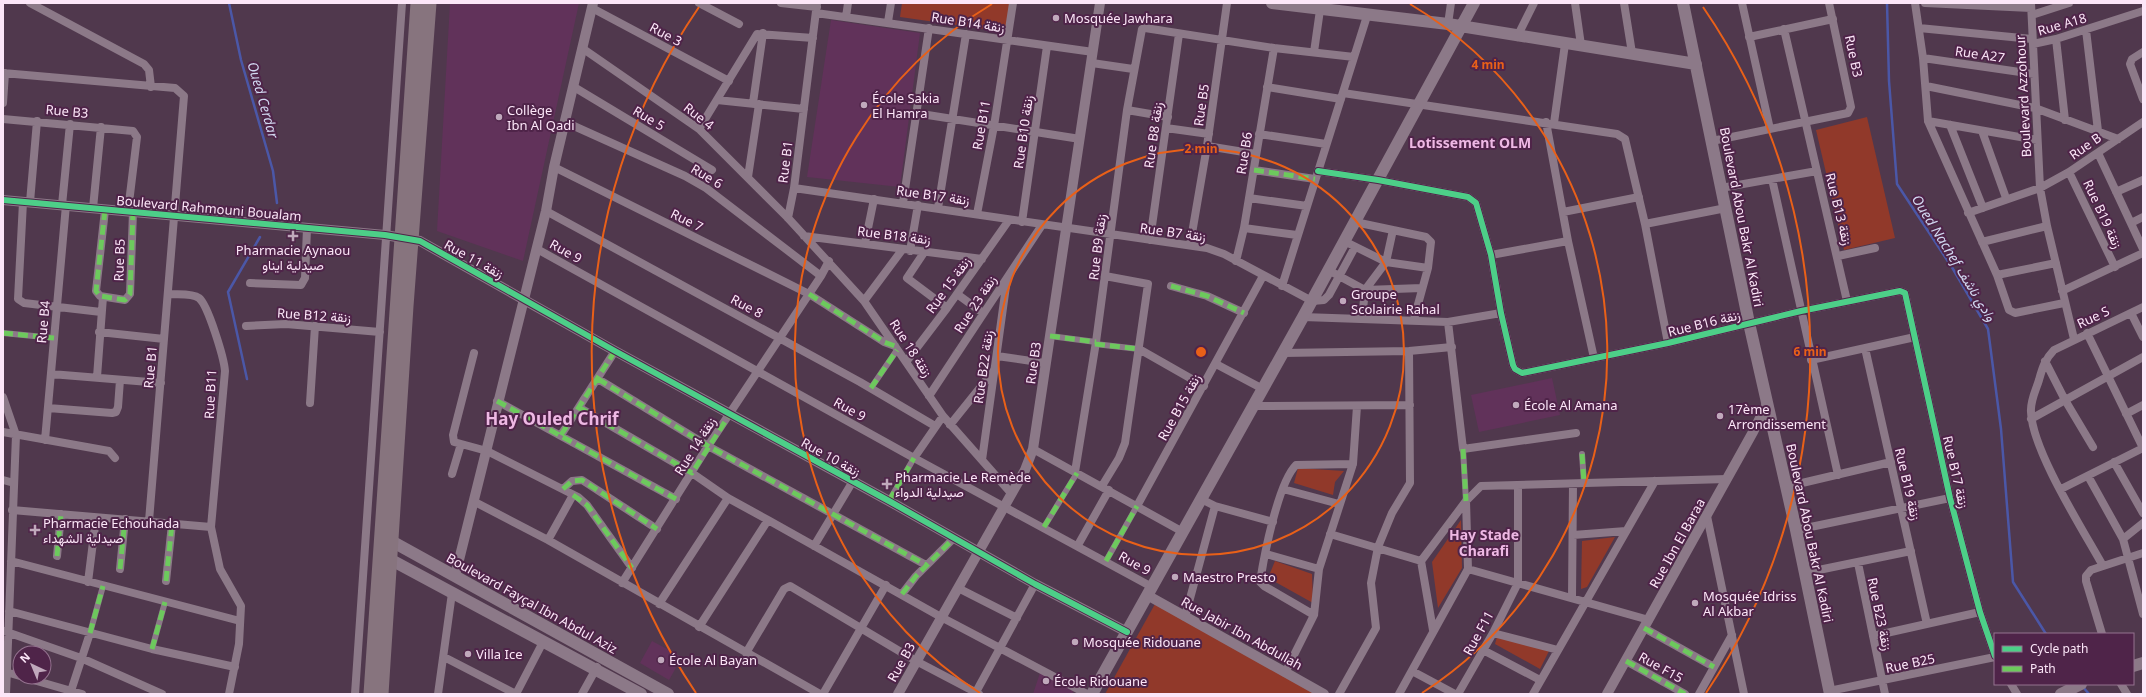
<svg xmlns="http://www.w3.org/2000/svg" width="2146" height="697" font-family="'Noto Sans',Vazirmatn,sans-serif">
<style>
.built{fill:#61325a}
.green{fill:#91392a}
.lines{fill:none;stroke-linecap:round;stroke-linejoin:round}
.stream{stroke:#4b57a7;stroke-width:2.5}
.pedestrian{stroke:#8c7988;stroke-width:6}
.minor{stroke:#8c7988;stroke-width:8}
.tertiary{stroke:#8c7988;stroke-width:10}
.secondary{stroke:#8c7988;stroke-width:12}
.primary{stroke:#87747e;stroke-width:13}
.quiet{stroke:#6dc95d;stroke-width:5;stroke-dasharray:10 5;stroke-linecap:butt}
.cycleway-casing{stroke:#4f2449;stroke-width:8}
.cycleway{stroke:#4dcf88;stroke-width:6}
.ring{fill:none;stroke:#e96018;stroke-width:2}
.poi-dot{fill:#c0a9bc;stroke:#4f2449;stroke-width:1.5}
.labels{text-anchor:middle;stroke-width:4;stroke-linejoin:round;paint-order:stroke}
.poi-label{font-size:13px;fill:#fce6f8;stroke:#4f2449;text-anchor:start}
.street-label{font-size:13px;fill:#fce6f8;stroke:#4f2449}
.water-label{font-size:14px;font-style:italic;fill:#d1d8f0;stroke:#4f2449}
.neighbourhood-label{font-size:14px;font-weight:bold;fill:#eeb8e4;stroke:#4f2449}
.district-label{font-size:17px;font-weight:bold;fill:#eeb8e4;stroke:#4f2449}
.centre{fill:#e96018;stroke:#4f2449;stroke-width:2}
.ring-label{font-size:12px;text-anchor:middle;font-weight:bold;fill:#e96018;stroke:#4f2449;stroke-width:4;stroke-linejoin:round;paint-order:stroke}
</style>
<rect width="100%" height="100%" fill="#50384d"/>
<path class="built" d="M 450,3 L 579,3 L 523,261 L 437,231 Z
M 831,20 L 920,33 L 900,187 L 807,177 Z
M 1552,378 L 1560,415 L 1479,432 L 1471,395 Z
M 652,641 L 682,657 L 669,680 L 640,663 Z
M 1040,673 L 1074,690 L 1072,694 L 1033,694 Z"/>
<path class="green" d="M 902,3 L 1010,3 L 1006,32 L 900,17 Z
M 1867,117 L 1895,238 L 1844,250 L 1816,130 Z
M 1298,468 L 1344,471 L 1335,482 L 1333,495 L 1294,483 Z
M 1461,520 L 1462,568 L 1438,608 L 1432,562 Z
M 1615,537 L 1587,587 L 1581,589 L 1582,541 Z
M 1275,561 L 1312,574 L 1313,603 L 1268,578 Z
M 1155,604 L 1319,694 L 1105,694 Z
M 1497,637 L 1549,651 L 1540,669 L 1495,644 Z"/>
<g class="lines">
<path class="stream" d="M 229,3 L 241,60 L 273,171 L 277,203
M 1887,3 L 1889,81 L 1897,184 L 1953,269 L 1988,329 L 2001,429 L 2013,582 L 2046,634
M 247,379 L 228,292 L 260,237
M 2083,687 L 2089,694"/>
<path class="pedestrian" d="M 3,333 L 54,338
M 1050,336 L 1096,342
M 1095,344 L 1139,349
M 871,388 L 897,350
M 1463,449 L 1466,501
M 1582,454 L 1584,483
M 889,501 L 914,458
M 1044,527 L 1077,473
M 1106,561 L 1137,506
M 90,633 L 103,586
M 152,649 L 165,602"/>
<path class="minor" d="M 30,3 L 144,64 L 149,70 L 151,87
M 699,3 L 739,24
M 781,3 L 817,7
M 1575,3 L 1581,45
M 1624,3 L 1632,53
M 1742,3 L 1770,129
M 1915,3 L 1923,58 L 1928,121 L 1997,275 L 2009,310 L 2015,313 L 2064,303
M 1925,3 L 2031,8
M 2031,3 L 2040,188 L 2047,226 L 2074,339
M 592,8 L 729,81
M 816,13 L 1093,52
M 2032,15 L 2069,3
M 846,17 L 848,3
M 888,22 L 891,3
M 1448,24 L 1451,3
M 1919,28 L 2032,39
M 1784,29 L 1847,301
M 2086,30 L 2098,131
M 1517,37 L 1534,3
M 1749,37 L 1833,19
M 2056,39 L 2065,120
M 2033,44 L 2056,39 L 2143,11
M 582,48 L 699,129 L 788,218 L 864,301 L 943,416 L 1011,493
M 1314,52 L 1320,10
M 2143,52 L 2132,59 L 2130,64 L 2143,99
M 1923,58 L 2034,74
M 1092,63 L 1133,69
M 3,73 L 175,88 L 184,96 L 149,521
M 1926,86 L 2035,108 L 2118,139
M 574,87 L 712,170
M 1267,87 L 1341,99
M 1343,93 L 1617,134 L 1625,139 L 1645,224 L 1668,343
M 717,100 L 804,109
M 3,103 L 5,73
M 753,103 L 763,33
M 1127,110 L 1168,117
M 915,113 L 1080,139
M 3,119 L 133,131 L 137,137 L 128,211
M 1928,121 L 2037,140
M 565,122 L 685,176 L 706,188 L 821,276
M 1546,122 L 1568,241 L 1594,358
M 1554,123 L 1565,44
M 1950,125 L 1983,208
M 1166,128 L 1209,134
M 699,129 L 757,34 L 813,38
M 1982,131 L 2006,198
M 1259,134 L 1326,144
M 1712,141 L 1848,113 L 1851,107 L 1829,3
M 1207,146 L 1256,154
M 2098,153 L 2143,249
M 554,167 L 809,294 L 884,342 L 895,346
M 1254,170 L 1315,179
M 1318,171 L 1378,180 L 1468,197 L 1476,203 L 1491,255 L 1501,313 L 1513,365 L 1515,369 L 1522,373 L 1668,343 L 1801,311 L 1900,291 L 1905,293 L 1950,498 L 1980,612 L 1995,656
M 2069,172 L 2115,267
M 748,177 L 759,104
M 1772,179 L 1838,475
M 794,188 L 1207,248 L 1224,254 L 1312,301 L 1324,300 L 1329,295 L 1355,247
M 1721,188 L 1817,171
M 2116,192 L 2143,180
M 1249,198 L 1307,206
M 23,202 L 18,299 L 24,303 L 101,312
M 30,202 L 37,121
M 903,203 L 929,28
M 62,205 L 70,124
M 93,208 L 101,127
M 938,208 L 966,34
M 105,210 L 96,291 L 100,296 L 125,300 L 130,294 L 133,212
M 546,211 L 860,382 L 935,426
M 1563,212 L 1639,197
M 1968,213 L 2040,188 L 2069,172 L 2143,122
M 977,214 L 994,126 L 1013,3
M 788,218 L 794,188 L 817,3
M 1022,222 L 1047,46
M 1355,222 L 1426,237 L 1431,242 L 1428,268 L 1414,319
M 2131,223 L 2143,217
M 1645,224 L 1726,208
M 1244,228 L 1297,235
M 804,236 L 982,259
M 1150,240 L 1179,34
M 1344,241 L 1386,262 L 1428,268
M 1982,242 L 2047,226
M 865,243 L 874,199
M 1190,245 L 1207,146 L 1227,3
M 537,249 L 914,458 L 1152,587
M 910,251 L 918,205
M 925,251 L 907,278 L 947,308
M 1491,255 L 1568,241
M 1838,256 L 1875,248
M 1236,261 L 1244,228 L 1274,48
M 1328,270 L 1365,290 L 1422,288
M 1997,275 L 2056,263
M 250,283 L 301,285 L 305,278 L 307,228
M 1171,286 L 1207,296 L 1244,313
M 1282,286 L 1367,16
M 2062,291 L 2143,253
M 169,294 C 177,295 192,293 199,298 C 208,305 224,358 225,371 L 211,527 L 220,569 L 241,606 L 239,644 L 229,694
M 957,294 L 983,313
M 864,301 L 902,250
M 2131,313 L 2143,337
M 1303,317 L 1448,322 L 1501,313
M 1362,319 L 1365,290 L 1386,262 L 1393,230
M 1448,322 L 1463,449 L 1576,433
M 246,326 L 286,324 L 380,332
M 99,332 L 164,339
M 2087,333 L 2143,448
M 1865,348 L 1927,624
M 1139,349 L 1204,386
M 474,353 L 453,435 L 454,442 L 487,451 L 578,497 L 587,505 L 632,568
M 1283,353 L 1409,351 L 1452,347
M 997,356 L 1045,363
M 1811,360 L 1915,337
M 2045,361 L 2065,400 L 2093,447
M 906,362 L 947,308 L 1009,220
M 1216,364 L 1263,389
M 51,374 L 161,383
M 97,377 L 103,297
M 598,379 L 708,446 L 926,565
M 929,396 L 1042,225
M 3,397 L 16,435 L 6,694
M 497,401 L 676,499
M 310,403 L 315,326
M 1253,406 L 1410,405
M 48,408 L 112,413 L 116,412 L 118,407 L 120,380
M 580,408 L 692,473 L 728,498 L 768,520 L 941,617 L 1087,694
M 2126,414 L 2143,405
M 2031,419 L 2143,357
M 950,425 L 995,369
M 3,432 L 109,451 L 115,458
M 561,435 L 615,351
M 45,440 L 66,205
M 1033,449 L 1183,532
M 914,458 L 943,416
M 982,460 L 1007,279
M 2114,462 L 2143,513
M 1075,472 L 1096,342 L 1127,110 L 1142,29 L 1145,28 L 1274,48 L 1354,57
M 452,474 L 461,444
M 2088,476 L 2123,539 L 2143,614
M 3,480 L 14,483
M 1102,486 L 1119,458 L 1125,443 L 1148,284 L 1105,276
M 1785,487 L 1891,462
M 563,489 L 572,481 L 582,480 L 657,529
M 1283,489 L 1339,504
M 2061,489 L 2143,448
M 1201,499 L 1215,506 L 1273,522
M 475,502 L 548,540 L 820,694
M 1137,506 L 1263,276
M 12,510 L 211,527
M 1707,516 L 1744,694
M 1796,530 L 1950,498
M 1330,534 L 1421,561
M 1573,535 L 1626,531
M 2123,539 L 2143,523
M 548,540 L 573,495
M 1078,545 L 1109,490
M 814,546 L 853,481
M 1266,554 L 1319,569
M 57,556 L 61,514
M 11,561 L 240,621
M 1858,563 L 1885,694
M 2103,566 C 2083,530 2032,450 2031,412 C 2030,401 2036,390 2039,380 C 2042,369 2045,359 2054,350 L 2143,307
M 120,569 L 125,519
M 1468,569 L 1649,620
M 1804,573 L 1911,551
M 166,581 L 172,524
M 88,582 L 96,518
M 622,583 L 708,446 L 821,276 L 829,261
M 958,588 L 1017,618
M 902,594 L 916,576 L 954,538
M 1572,598 L 1573,484
M 659,604 L 728,498
M 9,611 L 152,649 L 235,667
M 1314,615 L 1264,586 L 1260,582 C 1264,556 1278,483 1296,465 L 1353,464
M 1185,617 L 1215,506
M 699,627 L 768,520
M 1644,628 L 1714,667
M 1433,630 L 1421,561 L 1466,501 L 1481,486 L 1727,479
M 4,631 L 81,658 L 162,694
M 1493,633 L 1558,650
M 2102,634 L 2086,581 L 2086,576 L 2091,570 L 2143,553
M 1873,636 L 1980,612
M 1483,650 L 1540,680
M 746,653 L 784,589 L 790,586 L 916,661 L 979,694
M 444,657 L 516,694
M 1626,661 L 1685,694
M 1412,671 L 1455,694
M 6,672 L 20,676
M 1285,673 L 1314,615 L 1319,569 L 1353,464 L 1357,406
M 23,677 L 82,694
M 2011,684 L 2017,694
M 2121,684 L 2127,694
M 1829,691 L 1995,657
M 976,692 L 1035,584
M 70,694 L 90,633
M 355,694 L 402,3
M 438,694 L 452,593
M 516,694 L 543,642
M 582,694 L 597,667
M 823,694 L 886,585
M 1339,694 L 1376,628 L 1371,583 L 1378,547 L 1392,513 L 1410,483 L 1409,351
M 1399,694 L 1468,569 L 1466,501
M 1458,694 L 1493,633 L 1518,583 L 1518,485
M 1533,694 L 1655,481
M 1699,694 L 1732,635"/>
<path class="tertiary" d="M 3,200 L 385,235 L 420,241 L 615,351 L 889,501 L 1035,584 L 1127,632
M 455,576 L 546,211 L 554,167 L 593,3
M 1147,595 L 1324,694
M 898,694 L 1025,470 L 1033,449 L 1100,3
M 1607,694 L 1753,432 L 1767,404"/>
<path class="secondary" d="M 1272,3 L 1448,24 L 1696,64
M 1683,3 L 1749,323 L 1796,530 L 1830,694
M 384,537 L 668,694
M 382,555 L 641,694
M 2133,666 L 2143,663
M 1092,694 L 1303,317 L 1474,3
M 2061,694 L 2081,684"/>
<path class="primary" d="M 370,694 L 417,3
M 382,694 L 407,306 L 430,3"/>
<path class="quiet" d="M 1254,170 L 1315,179
M 105,210 L 96,291 L 100,296 L 125,300 L 130,294 L 133,212
M 1171,286 L 1207,296 L 1244,313
M 809,294 L 884,342 L 895,346
M 3,333 L 54,338
M 1050,336 L 1096,342
M 1095,344 L 1139,349
M 598,379 L 708,446 L 926,565
M 871,388 L 897,350
M 497,401 L 676,499
M 580,408 L 692,473 L 730,414
M 561,435 L 615,351
M 1463,449 L 1466,501
M 1582,454 L 1584,483
M 563,489 L 572,481 L 582,480 L 657,529
M 573,495 L 587,505 L 632,568
M 889,501 L 914,458
M 1044,527 L 1077,473
M 57,556 L 61,514
M 1106,561 L 1137,506
M 120,569 L 125,519
M 166,581 L 172,524
M 902,594 L 916,576 L 954,538
M 1644,628 L 1714,667
M 90,633 L 103,586
M 152,649 L 165,602
M 1626,661 L 1685,694"/>
<g class="cycleway-casing">
<path id="cycleway" d="M 1318,171 L 1378,180 L 1468,197 L 1476,203 L 1491,255 L 1501,313 L 1513,365 L 1515,369 L 1522,373 L 1668,343 L 1801,311 L 1900,291 L 1905,293 L 1950,498 L 1980,612 L 1995,656
M 3,200 L 385,235 L 420,241 L 615,351 L 889,501 L 1035,584 L 1127,632"/>
</g>
<use href="#cycleway" class="cycleway"/>
</g>
<g class="ring">
<circle cx="1201" cy="352" r="203"/>
<path d="M980 693A406 406 0 0 1 992 4M1410 4A406 406 0 0 1 1422 693"/>
<path d="M696 693A609 609 0 0 1 699 7M1703 7A609 609 0 0 1 1706 693"/>
</g>
<g class="poi-dot">
<circle cx="1056" cy="18" r="4"/>
<circle cx="864" cy="105" r="4"/>
<circle cx="499" cy="117" r="4"/>
<path d="M291 230h4v4h4v4h-4v4h-4v-4h-4v-4h4z"/>
<circle cx="1343" cy="301" r="4"/>
<circle cx="1516" cy="405" r="4"/>
<circle cx="1720" cy="416" r="4"/>
<path d="M885 478h4v4h4v4h-4v4h-4v-4h-4v-4h4z"/>
<path d="M33 524h4v4h4v4h-4v4h-4v-4h-4v-4h4z"/>
<circle cx="1175" cy="577" r="4"/>
<circle cx="1695" cy="603" r="4"/>
<circle cx="1075" cy="642" r="4"/>
<circle cx="468" cy="654" r="4"/>
<circle cx="661" cy="660" r="4"/>
<circle cx="1046" cy="681" r="4"/>
</g>
<g class="labels">
<g class="poi-label">
<text x="1064" y="23">Mosquée Jawhara</text>
<text x="872" y="103">École Sakia<tspan x="872" dy="15">El Hamra</tspan></text>
<text x="507" y="115">Collège<tspan x="507" dy="15">Ibn Al Qadi</tspan></text>
<text x="293" y="255" text-anchor="middle">Pharmacie Aynaou<tspan x="293" dy="15">صيدلية ايناو</tspan></text>
<text x="1351" y="299">Groupe<tspan x="1351" dy="15">Scolairie Rahal</tspan></text>
<text x="1524" y="410">École Al Amana</text>
<text x="1728" y="414">17ème<tspan x="1728" dy="15">Arrondissement</tspan></text>
<text x="895" y="482">Pharmacie Le Remède<tspan x="895" dy="15">صيدلية الدواء</tspan></text>
<text x="43" y="528">Pharmacie Echouhada<tspan x="43" dy="15">صيدلية الشهداء</tspan></text>
<text x="1183" y="582">Maestro Presto</text>
<text x="1703" y="601">Mosquée Idriss<tspan x="1703" dy="15">Al Akbar</tspan></text>
<text x="1083" y="647">Mosquée Ridouane</text>
<text x="476" y="659">Villa Ice</text>
<text x="669" y="665">École Al Bayan</text>
<text x="1054" y="686">École Ridouane</text>
</g>
<g class="street-label">
<text transform="translate(968 22) rotate(9)" y="5">Rue B14 زنقة</text>
<text transform="translate(2062 24) rotate(-16)" y="5">Rue A18</text>
<text transform="translate(666 34) rotate(28)" y="5">Rue 3</text>
<text transform="translate(1980 54) rotate(8)" y="5">Rue A27</text>
<text transform="translate(1854 56) rotate(78)" y="5">Rue B3</text>
<text transform="translate(2023 96) rotate(-93)" y="5">Boulevard Azzohour</text>
<text transform="translate(1201 105) rotate(-82)" y="5">Rue B5</text>
<text transform="translate(67 111) rotate(5)" y="5">Rue B3</text>
<text transform="translate(699 116) rotate(38)" y="5">Rue 4</text>
<text transform="translate(649 118) rotate(31)" y="5">Rue 5</text>
<text transform="translate(981 125) rotate(-80)" y="5">Rue B11</text>
<text transform="translate(1023 132) rotate(-82)" y="5">Rue B10 زنقة</text>
<text transform="translate(1153 135) rotate(-82)" y="5">Rue B8 زنقة</text>
<text transform="translate(2085 146) rotate(-35)" y="5">Rue B</text>
<text transform="translate(1244 153) rotate(-81)" y="5">Rue B6</text>
<text transform="translate(785 162) rotate(-83)" y="5">Rue B1</text>
<text transform="translate(707 176) rotate(31)" y="5">Rue 6</text>
<text transform="translate(933 195) rotate(8)" y="5">Rue B17 زنقة</text>
<text transform="translate(209 208) rotate(5)" y="5">Boulevard Rahmouni Boualam</text>
<text transform="translate(1839 209) rotate(76)" y="5">Rue B13 زنقة</text>
<text transform="translate(2103 214) rotate(65)" y="5">Rue B19 زنقة</text>
<text transform="translate(1742 217) rotate(79)" y="5">Boulevard Abou Bakr Al Kadiri</text>
<text transform="translate(687 220) rotate(26)" y="5">Rue 7</text>
<text transform="translate(1173 232) rotate(8)" y="5">Rue B7 زنقة</text>
<text transform="translate(894 235) rotate(7)" y="5">Rue B18 زنقة</text>
<text transform="translate(1097 247) rotate(-83)" y="5">Rue B9 زنقة</text>
<text transform="translate(566 251) rotate(29)" y="5">Rue 9</text>
<text transform="translate(474 259) rotate(29)" y="5">Rue 11 زنقة</text>
<text transform="translate(119 260) rotate(-88)" y="5">Rue B5</text>
<text transform="translate(948 285) rotate(-54)" y="5">Rue 15 زنقة</text>
<text transform="translate(975 304) rotate(-57)" y="5">Rue 23 زنقة</text>
<text transform="translate(747 306) rotate(28)" y="5">Rue 8</text>
<text transform="translate(314 315) rotate(4)" y="5">Rue B12 زنقة</text>
<text transform="translate(2093 317) rotate(-25)" y="5">Rue S</text>
<text transform="translate(43 322) rotate(-85)" y="5">Rue B4</text>
<text transform="translate(1704 323) rotate(-14)" y="5">Rue B16 زنقة</text>
<text transform="translate(911 348) rotate(57)" y="5">Rue 18 زنقة</text>
<text transform="translate(1033 363) rotate(-82)" y="5">Rue B3</text>
<text transform="translate(150 367) rotate(-85)" y="5">Rue B1</text>
<text transform="translate(983 367) rotate(-82)" y="5">Rue B22 زنقة</text>
<text transform="translate(210 394) rotate(-87)" y="5">Rue B11</text>
<text transform="translate(1179 407) rotate(-61)" y="5">Rue B15 زنقة</text>
<text transform="translate(850 409) rotate(29)" y="5">Rue 9</text>
<text transform="translate(695 446) rotate(-58)" y="5">Rue 14 زنقة</text>
<text transform="translate(831 457) rotate(29)" y="5">Rue 10 زنقة</text>
<text transform="translate(1956 472) rotate(77)" y="5">Rue B17 زنقة</text>
<text transform="translate(1908 484) rotate(77)" y="5">Rue B19 زنقة</text>
<text transform="translate(1810 533) rotate(78)" y="5">Boulevard Abou Bakr Al Kadiri</text>
<text transform="translate(1677 543) rotate(-61)" y="5">Rue Ibn El Baraa</text>
<text transform="translate(1135 563) rotate(29)" y="5">Rue 9</text>
<text transform="translate(532 603) rotate(29)" y="5">Boulevard Fayçal Ibn Abdul Aziz</text>
<text transform="translate(1880 614) rotate(78)" y="5">Rue B23 زنقة</text>
<text transform="translate(1242 633) rotate(29)" y="5">Rue Jabir Ibn Abdullah</text>
<text transform="translate(1478 633) rotate(-61)" y="5">Rue F11</text>
<text transform="translate(901 662) rotate(-61)" y="5">Rue B3</text>
<text transform="translate(1910 663) rotate(-12)" y="5">Rue B25</text>
<text transform="translate(1661 667) rotate(29)" y="5">Rue F15</text>
</g>
<g class="water-label">
<text transform="translate(263 100) rotate(74)" y="5">Oued Cerdar</text>
<text transform="translate(1954 258) rotate(58)" y="5">Oued Nachef وادي ناشف</text>
</g>
<g class="neighbourhood-label">
<text x="1470" y="148">Lotissement OLM</text>
<text x="1484" y="540">Hay Stade<tspan x="1484" dy="16">Charafi</tspan></text>
</g>
<g class="district-label">
<text x="552" y="425">Hay Ouled Chrif</text>
</g>
</g>
<circle cx="1201" cy="352" r="6" class="centre"/>
<g class="ring-label">
<text x="1488" y="69">4 min</text>
<text x="1201" y="153">2 min</text>
<text x="1810" y="356">6 min</text>
</g>
<rect width="2146" height="697" fill="none" stroke="#fce6f8" stroke-width="8"/>
<rect x="1994" y="633" width="140" height="52" fill="#4f2449" stroke="#94728f"/>
<rect x="2002" y="646" width="20" height="6" fill="#4dcf88" stroke="#94728f"/>
<text x="2030" y="653" font-size="12" fill="#fce6f8">Cycle path</text>
<rect x="2002" y="666" width="20" height="6" fill="#6dc95d" stroke="#94728f"/>
<text x="2030" y="673" font-size="12" fill="#fce6f8">Path</text>
<g transform="translate(32 665) rotate(316)"><circle r="19" fill="#4f2449" stroke="#94728f"/>
<path d="M0-3L7 15L0 10L-7 15Z" fill="#c0a9bc"/>
<text y="-6" font-size="11" font-weight="bold" text-anchor="middle" fill="#fce6f8">N</text>
</g>
</svg>
